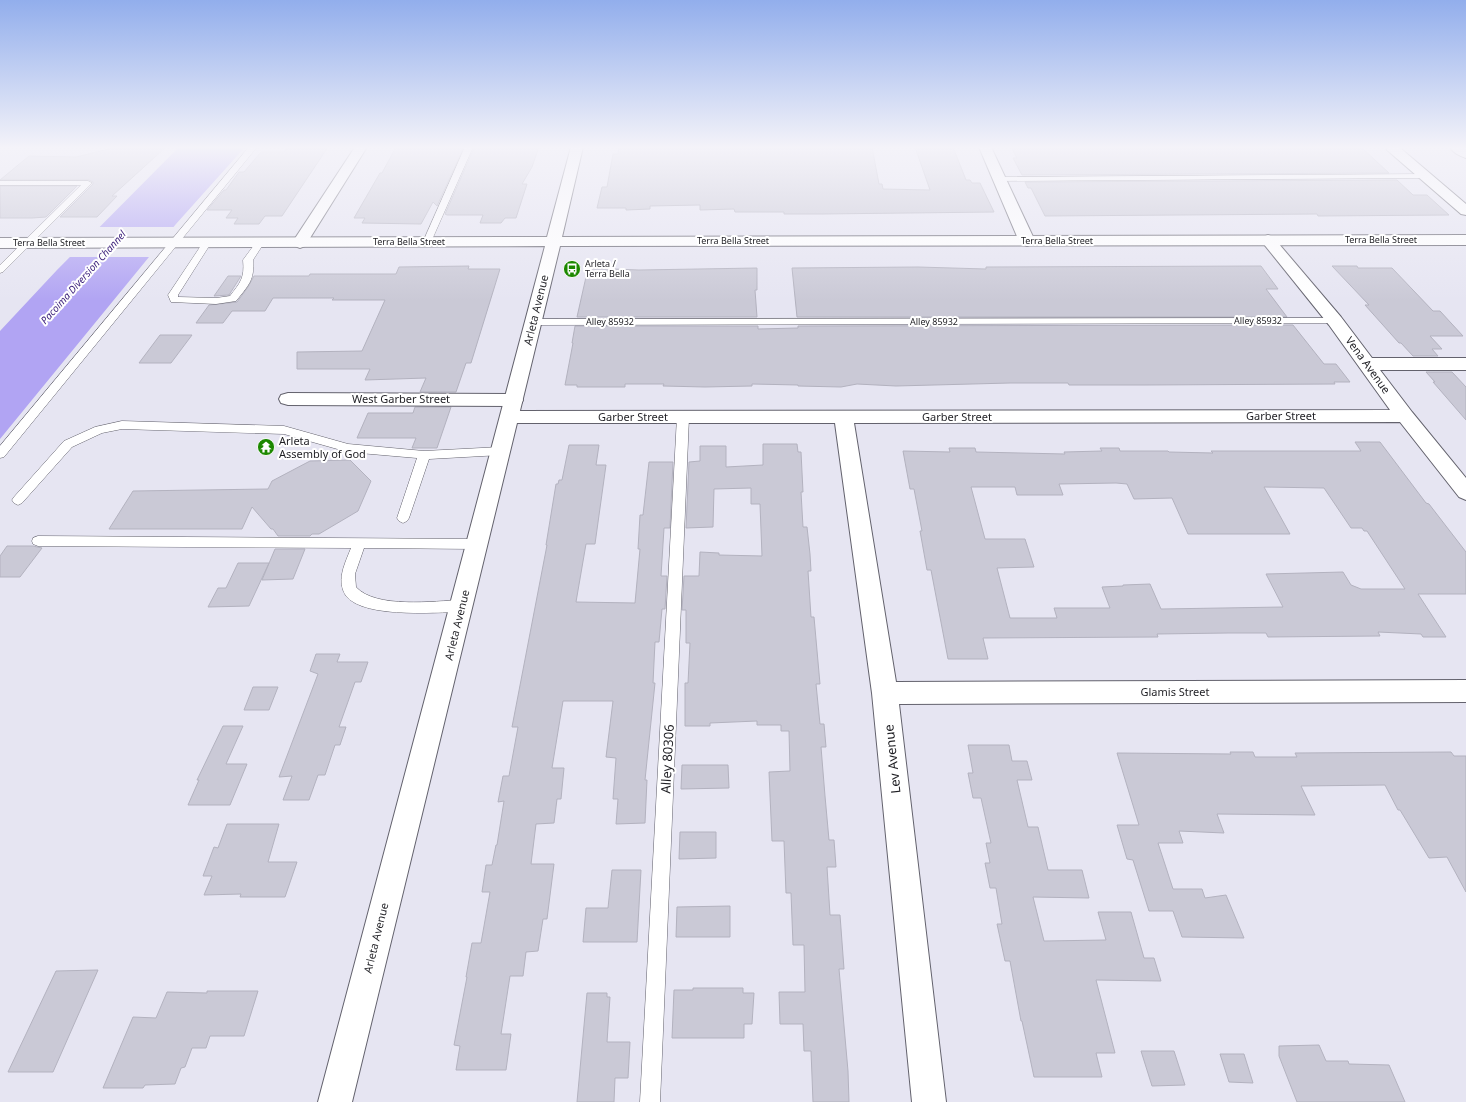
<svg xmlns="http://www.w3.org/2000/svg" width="1466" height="1102" font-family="'Noto Sans',sans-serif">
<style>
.water{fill:#b1a4f3}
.pier{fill:#e6e5f2}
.building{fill:#cac9d6;stroke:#b3b2bf;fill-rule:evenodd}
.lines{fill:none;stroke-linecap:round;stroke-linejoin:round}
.service-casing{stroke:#63626d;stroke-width:1}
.minor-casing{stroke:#63626d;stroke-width:2}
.secondary-casing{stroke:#63626d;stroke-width:2}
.motorway-casing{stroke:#63626d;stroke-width:2}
.service{fill:#fff;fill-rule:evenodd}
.minor{fill:#fff;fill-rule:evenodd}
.secondary{fill:#fff;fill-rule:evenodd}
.motorway{fill:#fff;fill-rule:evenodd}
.labels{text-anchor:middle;stroke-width:4;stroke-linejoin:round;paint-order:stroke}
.far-street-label{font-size:9px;fill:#1e1e23;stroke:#fff}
.far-poi-label{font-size:9px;fill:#1e1e23;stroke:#fff;text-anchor:start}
.far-water-label{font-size:10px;font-style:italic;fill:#3e237c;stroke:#fff}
.street-label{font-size:11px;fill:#1e1e23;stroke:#fff}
.poi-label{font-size:11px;fill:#1e1e23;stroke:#fff;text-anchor:start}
.near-street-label{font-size:13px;fill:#1e1e23;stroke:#fff}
</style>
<rect width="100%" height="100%" fill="#e6e5f2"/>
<path class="water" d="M 179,147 L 245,147 L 176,224 L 0,439 L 0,331 L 57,270 Z"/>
<path class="pier" d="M 98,227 L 176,227 L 152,257 L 68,257 Z"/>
<path class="building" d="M 117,147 L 166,147 L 112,196 L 117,196 L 97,217 L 60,217 L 93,184 L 93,182 L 89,180 L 0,180 L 29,156 L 76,157 Z
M 288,147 L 328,147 L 282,216 L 265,216 L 259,224 L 234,224 L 238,218 L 226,218 L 232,210 L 207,210 L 224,190 L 226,190 L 239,172 L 244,172 L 261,152 L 284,152 Z
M 396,147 L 464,147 L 437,206 L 433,202 L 421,224 L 362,223 L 365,218 L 354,218 L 380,173 L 382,173 Z
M 502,147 L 539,147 L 532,167 L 522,184 L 527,184 L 516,218 L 505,218 L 501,223 L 480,223 L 483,215 L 447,215 L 445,214 L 474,148 L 501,148 Z
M 619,147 L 872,147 L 879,184 L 882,184 L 883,189 L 930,190 L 915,147 L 953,147 L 966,180 L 970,180 L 972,183 L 980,183 L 994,212 L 822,214 L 784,214 L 784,212 L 735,212 L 734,209 L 700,210 L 700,205 L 650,206 L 650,209 L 626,210 L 626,208 L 597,208 L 602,187 L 607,187 L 613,154 L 618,154 Z
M 1011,147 L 1361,147 L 1389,173 L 1022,175 L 1013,158 L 1017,158 Z
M 1397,180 L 1413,195 L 1427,195 L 1449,215 L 1318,216 L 1317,214 L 1045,216 L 1031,188 L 1028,188 L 1025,182 Z
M 0,186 L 77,186 L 46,217 L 32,218 L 0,218 Z
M 469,266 L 468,269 L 500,269 L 471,363 L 466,363 L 456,392 L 420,392 L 426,378 L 365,380 L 370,369 L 297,369 L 297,352 L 362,351 L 385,300 L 332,300 L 334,298 L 273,298 L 265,311 L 232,311 L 223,323 L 196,323 L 209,305 L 237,302 L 248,287 L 254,276 L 309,276 L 310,274 L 396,274 L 399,267 Z
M 1261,266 L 1278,289 L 1266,289 L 1287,317 L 797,317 L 792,268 L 918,267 L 986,269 L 986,267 Z
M 1332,266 L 1357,266 L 1358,268 L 1392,268 L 1433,311 L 1440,311 L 1463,336 L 1430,336 L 1442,349 L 1432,349 L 1438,356 L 1413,356 L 1401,343 L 1399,343 L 1365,305 L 1369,305 Z
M 588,268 L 639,270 L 757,268 L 757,290 L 755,290 L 757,317 L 577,317 Z
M 228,276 L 241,276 L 229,295 L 214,296 Z
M 1293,325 L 1324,364 L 1336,364 L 1350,382 L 1334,382 L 1335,384 L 1144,385 L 1069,385 L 1068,383 L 1010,383 L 896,386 L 857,384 L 841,387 L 798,386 L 798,385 L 752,384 L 752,386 L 705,387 L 663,386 L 664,384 L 625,384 L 625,387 L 577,387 L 577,385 L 565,385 L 573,343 L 572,343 L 575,326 L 758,326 L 758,329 L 798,328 L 798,326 Z
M 160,335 L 192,335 L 171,363 L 139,363 Z
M 1426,372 L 1452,372 L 1466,387 L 1466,420 L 1433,382 L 1435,382 Z
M 415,407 L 451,407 L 437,448 L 412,448 L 416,438 L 357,438 L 368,413 L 413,413 Z
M 1355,442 L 1380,442 L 1426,503 L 1429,504 L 1466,552 L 1466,594 L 1418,594 L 1446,637 L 1423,637 L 1421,634 L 1378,632 L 1380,636 L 1268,637 L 1266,633 L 1228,633 L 1157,634 L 1158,637 L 983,638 L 988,659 L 948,659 L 931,570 L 927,570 L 920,531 L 922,531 L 914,489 L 910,489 L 903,451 L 950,452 L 949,448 L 975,448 L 976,452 L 1065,454 L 1064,452 L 1102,451 L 1100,448 L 1119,448 L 1120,451 L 1168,451 L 1169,452 L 1213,453 L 1211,451 L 1361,451 ZM 1116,483 L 1127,484 L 1134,499 L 1172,498 L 1188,534 L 1290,534 L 1264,487 L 1324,488 L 1351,528 L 1362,528 L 1364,531 L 1367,531 L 1405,589 L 1361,589 L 1351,585 L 1343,572 L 1266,574 L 1283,607 L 1161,609 L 1150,584 L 1123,585 L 1123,586 L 1102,587 L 1110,608 L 1054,608 L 1057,618 L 1010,618 L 997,568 L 1034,567 L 1025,539 L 985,539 L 971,487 L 1015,487 L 1017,495 L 1063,495 L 1059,484 Z
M 763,444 L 797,444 L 798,452 L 801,452 L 803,492 L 801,492 L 803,527 L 807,527 L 810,554 L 811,571 L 808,571 L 811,617 L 814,617 L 820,684 L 816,684 L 820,724 L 824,724 L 826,747 L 821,747 L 825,796 L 829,840 L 834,840 L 836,867 L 827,867 L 830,915 L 840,915 L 844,969 L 839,969 L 848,1071 L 849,1102 L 813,1102 L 811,1051 L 804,1051 L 803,1024 L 780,1024 L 779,992 L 805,992 L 804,945 L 793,945 L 791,893 L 786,893 L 784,841 L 772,841 L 769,772 L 790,771 L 789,731 L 781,731 L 781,725 L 757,725 L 757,721 L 710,723 L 710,726 L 685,726 L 685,683 L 688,683 L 690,643 L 686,643 L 686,610 L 682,610 L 684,576 L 699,576 L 700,552 L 719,553 L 719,555 L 762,556 L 760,504 L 751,504 L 751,488 L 714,489 L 713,527 L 686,528 L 689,462 L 700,461 L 700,446 L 726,446 L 726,467 L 763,465 Z
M 569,445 L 599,445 L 596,465 L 606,465 L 595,544 L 586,544 L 576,602 L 635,603 L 640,549 L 638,549 L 640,515 L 643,515 L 649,462 L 673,462 L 670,528 L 664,528 L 661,576 L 667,576 L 665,609 L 662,609 L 659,642 L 655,642 L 653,683 L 655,683 L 645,780 L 647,780 L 645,823 L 616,824 L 618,799 L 613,799 L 616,758 L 606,757 L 613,701 L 563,701 L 552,768 L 564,768 L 561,799 L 557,799 L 554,823 L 536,824 L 531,864 L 554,864 L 547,919 L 543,919 L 538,951 L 526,952 L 523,976 L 510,976 L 501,1034 L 511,1034 L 506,1070 L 456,1070 L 460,1046 L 454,1045 L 467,977 L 466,977 L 472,943 L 481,943 L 490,892 L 482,892 L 486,865 L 492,865 L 496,845 L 497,845 L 504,801 L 498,802 L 503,776 L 509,776 L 518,727 L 512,727 L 547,545 L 546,545 L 556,484 L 558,484 L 559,480 L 562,480 Z
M 350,460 L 371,481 L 358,511 L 319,534 L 312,534 L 310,536 L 278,536 L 273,529 L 271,529 L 252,507 L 242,529 L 109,529 L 133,491 L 268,489 L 272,481 L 310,461 Z
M 7,546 L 33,546 L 42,548 L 20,577 L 0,577 L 0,556 Z
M 275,549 L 305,549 L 293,579 L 262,580 Z
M 238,563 L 269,563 L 249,606 L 208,607 L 218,588 L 226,588 Z
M 316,654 L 340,654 L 337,662 L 368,662 L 361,682 L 355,682 L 339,727 L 346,727 L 340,745 L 335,745 L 325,775 L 318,775 L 309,800 L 283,800 L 292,776 L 279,777 L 318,674 L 310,671 Z
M 253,687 L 278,687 L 269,710 L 244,710 Z
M 223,726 L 243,726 L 226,764 L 247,764 L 230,805 L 188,805 L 199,780 L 197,780 Z
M 968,745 L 1009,745 L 1012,761 L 1027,761 L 1032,780 L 1017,780 L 1028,827 L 1038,827 L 1048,870 L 1082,870 L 1089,898 L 1033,897 L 1044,941 L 1106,940 L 1098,912 L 1131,912 L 1144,958 L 1154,958 L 1161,981 L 1096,980 L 1115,1053 L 1096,1053 L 1102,1077 L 1034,1077 L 1022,1021 L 1021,1021 L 1010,961 L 1005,961 L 997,924 L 1002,924 L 996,888 L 990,888 L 985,863 L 990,863 L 986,843 L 991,843 L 981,798 L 973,798 L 968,773 L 973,773 Z
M 1230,752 L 1253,752 L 1255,757 L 1297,757 L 1295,753 L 1451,752 L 1454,756 L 1466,756 L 1466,892 L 1447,857 L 1429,858 L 1400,810 L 1398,810 L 1385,785 L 1301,786 L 1315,815 L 1217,814 L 1224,833 L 1179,831 L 1183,843 L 1158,843 L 1173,889 L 1202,889 L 1205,898 L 1226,895 L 1244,938 L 1182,937 L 1173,911 L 1149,911 L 1133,860 L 1127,859 L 1117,825 L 1139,825 L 1117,753 L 1231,754 Z
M 682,765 L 728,765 L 729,788 L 681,789 Z
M 227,824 L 279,824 L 268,862 L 297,862 L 285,897 L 240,897 L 241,894 L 204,895 L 212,876 L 203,876 L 214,847 L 218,848 Z
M 680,832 L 716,832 L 716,858 L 679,859 Z
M 612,870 L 641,870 L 637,942 L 583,942 L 586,908 L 608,908 Z
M 730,906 L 730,937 L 676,937 L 677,907 Z
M 98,970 L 53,1072 L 8,1072 L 56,971 Z
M 693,988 L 743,988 L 743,993 L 754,993 L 752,1024 L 744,1024 L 744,1038 L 672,1038 L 674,990 L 693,990 Z
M 207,991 L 258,991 L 244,1036 L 210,1036 L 206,1048 L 192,1048 L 185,1067 L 181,1068 L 175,1084 L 145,1085 L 143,1088 L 103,1088 L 133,1017 L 156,1018 L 167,992 L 207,993 Z
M 587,993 L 607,993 L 607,997 L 610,997 L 607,1042 L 630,1042 L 628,1078 L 615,1078 L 614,1102 L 577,1102 Z
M 1319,1045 L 1326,1061 L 1348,1061 L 1349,1064 L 1389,1065 L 1405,1102 L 1297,1102 L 1279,1056 L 1279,1046 Z
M 1141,1051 L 1174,1051 L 1185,1085 L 1152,1086 Z
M 1220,1054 L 1244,1054 L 1253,1083 L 1229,1082 Z"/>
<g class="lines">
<g class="service-casing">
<path id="service" d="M 249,147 L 257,147 L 4,457 L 0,458 L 0,446 Z
M 465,147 L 473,147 L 431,242 L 430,244 L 424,244 L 423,242 Z
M 1426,174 L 1429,174 L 1429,178 L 999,181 L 995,179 L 999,177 Z
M 0,181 L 88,181 L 92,183 L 3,272 L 0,273 L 0,265 L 81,185 L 0,185 Z
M 207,240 L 211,243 L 178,295 L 178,297 L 216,298 L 230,296 C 240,283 245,278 243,260 L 257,241 L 263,241 L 264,243 L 253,260 C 255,280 248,286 236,301 L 216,304 L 171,302 L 168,295 L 204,241 Z
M 1335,318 L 1340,321 L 1339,323 L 534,325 L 529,322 L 534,319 Z
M 683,413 L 687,414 L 689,417 L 660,1102 L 640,1102 L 677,417 L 679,414 Z
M 122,421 L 284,426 L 348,444 L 424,451 L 501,447 L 505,448 L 507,451 L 505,454 L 501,455 L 429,459 L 409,518 L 407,521 L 403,523 L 399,521 L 397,518 L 417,458 L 348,452 L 284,434 L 122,429 L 102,433 L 72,447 L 22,503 L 18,505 L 14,503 L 12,500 L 14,497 L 64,441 L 95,427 Z
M 38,536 L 477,539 L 482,540 L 483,544 L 482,548 L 477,549 L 364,548 L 355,574 L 356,587 C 376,609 434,601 462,600 L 467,602 L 469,606 L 467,610 L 462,612 C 437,612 352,620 343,590 C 338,576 346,561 351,548 L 38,546 L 33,544 L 32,541 L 33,538 Z"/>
</g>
<g class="minor-casing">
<path id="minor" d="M 355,147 L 367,147 L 305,246 L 300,248 L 295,246 L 292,243 Z
M 979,147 L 991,147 L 1035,241 L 1032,244 L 1027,246 L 1022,244 L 1019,241 Z
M 1386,147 L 1399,147 L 1466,204 L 1466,215 L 1461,214 L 1387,150 Z
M 1268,235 L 1273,237 L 1341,317 L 1372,358 L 1466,358 L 1466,370 L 1380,370 L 1412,412 L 1466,478 L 1466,500 L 1459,497 L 1400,422 L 854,423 L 896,682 L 1466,680 L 1466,702 L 899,704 L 946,1102 L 912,1102 L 872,693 L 835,423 L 510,423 L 503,422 L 501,417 L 503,412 L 510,411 L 1390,410 L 1329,325 L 1263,243 L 1260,240 L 1263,237 Z
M 288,393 L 514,394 L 521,396 L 523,400 L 521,404 L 514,406 L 288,405 L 281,403 L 279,399 L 281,395 Z"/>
</g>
<g class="secondary-casing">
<path id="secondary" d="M 571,147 L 583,147 L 562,237 L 1466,235 L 1466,245 L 560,246 L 352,1102 L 318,1102 L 545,246 L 0,248 L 0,238 L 547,237 Z"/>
</g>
<g class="motorway-casing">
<path id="motorway" d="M 1450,147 L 1464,147 L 1466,148 L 1466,158 C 1460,156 1452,152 1450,147 Z"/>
</g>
<use href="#service" class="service"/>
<use href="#minor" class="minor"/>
<use href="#secondary" class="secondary"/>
<use href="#motorway" class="motorway"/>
</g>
<linearGradient id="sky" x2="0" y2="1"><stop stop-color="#92aeec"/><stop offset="0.49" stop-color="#f4f3f9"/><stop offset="1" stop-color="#f4f3f9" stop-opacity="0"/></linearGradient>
<rect width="1466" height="301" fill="url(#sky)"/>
<defs>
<g id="bus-disc" transform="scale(0.9)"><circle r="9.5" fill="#1c8800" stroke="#fff"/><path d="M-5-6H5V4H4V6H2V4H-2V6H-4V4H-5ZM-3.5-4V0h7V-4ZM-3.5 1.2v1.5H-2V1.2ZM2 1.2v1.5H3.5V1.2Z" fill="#fff"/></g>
<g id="temple-disc" transform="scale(0.9)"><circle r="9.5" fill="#1c8800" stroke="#fff"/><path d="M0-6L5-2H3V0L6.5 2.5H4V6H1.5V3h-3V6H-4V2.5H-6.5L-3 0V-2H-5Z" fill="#fff"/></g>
</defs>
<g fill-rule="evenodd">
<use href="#bus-disc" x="572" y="269"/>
<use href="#temple-disc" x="266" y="447"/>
</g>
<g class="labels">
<g class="far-street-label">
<text x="1381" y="243">Terra Bella Street</text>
<text x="733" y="244">Terra Bella Street</text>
<text x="1057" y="244">Terra Bella Street</text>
<text x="409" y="245">Terra Bella Street</text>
<text x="49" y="246">Terra Bella Street</text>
<text x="1258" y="324">Alley 85932</text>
<text x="610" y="325">Alley 85932</text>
<text x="934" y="325">Alley 85932</text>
</g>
<g class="far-poi-label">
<text x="585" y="267">Arleta /<tspan x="585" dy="10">Terra Bella</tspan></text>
</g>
<g class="far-water-label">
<text transform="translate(83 277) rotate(-48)" y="4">Pacoima Diversion Channel</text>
</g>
<g class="street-label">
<text transform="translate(536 310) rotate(-76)" y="4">Arleta Avenue</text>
<text transform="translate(1368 365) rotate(54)" y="4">Vena Avenue</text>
<text x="401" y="403">West Garber Street</text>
<text x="1281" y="420">Garber Street</text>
<text x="633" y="421">Garber Street</text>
<text x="957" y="421">Garber Street</text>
<text transform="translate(457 625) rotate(-76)" y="4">Arleta Avenue</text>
<text x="1175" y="696">Glamis Street</text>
<text transform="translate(376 938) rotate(-76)" y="4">Arleta Avenue</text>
</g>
<g class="poi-label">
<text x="279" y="445">Arleta<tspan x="279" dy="13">Assembly of God</tspan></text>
</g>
<g class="near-street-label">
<text transform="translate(667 759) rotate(-87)" y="5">Alley 80306</text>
<text transform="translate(892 759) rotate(-96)" y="5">Lev Avenue</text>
</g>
</g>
</svg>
